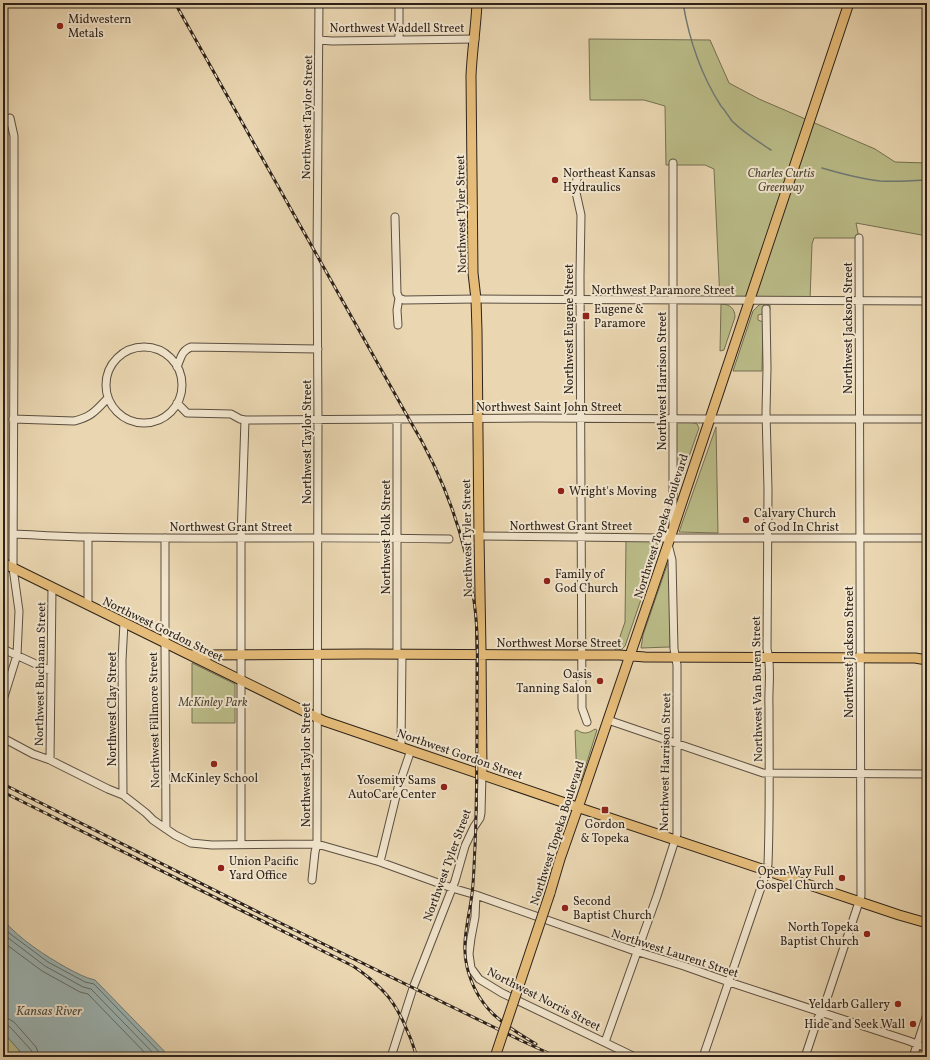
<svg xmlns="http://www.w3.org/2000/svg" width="930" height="1060" font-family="Vollkorn,serif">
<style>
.green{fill:#bbbd89;stroke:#747052}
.water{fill:#9cb7b7;stroke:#707b78}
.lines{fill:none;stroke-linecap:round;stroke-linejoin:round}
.shore{stroke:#646c68;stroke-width:1}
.stream{stroke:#707b78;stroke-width:1.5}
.minor-casing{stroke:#5c4f40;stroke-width:9}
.major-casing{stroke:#2d221a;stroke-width:11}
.minor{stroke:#f1e5cd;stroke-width:7}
.major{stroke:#e5bc79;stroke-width:9}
.rail-casing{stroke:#2d221a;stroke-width:3}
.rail{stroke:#f1e5cd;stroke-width:1.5;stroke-dasharray:4.5;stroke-linecap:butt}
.major-bridge-casing{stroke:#2d221a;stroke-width:11;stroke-linecap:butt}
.major-bridge{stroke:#e5bc79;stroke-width:9}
.poi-dot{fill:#8f2418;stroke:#f1e5cd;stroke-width:1.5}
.labels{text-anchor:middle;stroke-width:4;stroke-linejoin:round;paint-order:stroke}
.poi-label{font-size:12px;fill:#2d221a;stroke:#f1e5cd;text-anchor:start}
.street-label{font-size:12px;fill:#2d221a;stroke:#f1e5cd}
.park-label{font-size:12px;font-style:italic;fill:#504936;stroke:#f1e5cd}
.water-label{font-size:13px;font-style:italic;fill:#4e4f49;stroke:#f1e5cd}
</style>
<rect width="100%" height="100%" fill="#ead7b2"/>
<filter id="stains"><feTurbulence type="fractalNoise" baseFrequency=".005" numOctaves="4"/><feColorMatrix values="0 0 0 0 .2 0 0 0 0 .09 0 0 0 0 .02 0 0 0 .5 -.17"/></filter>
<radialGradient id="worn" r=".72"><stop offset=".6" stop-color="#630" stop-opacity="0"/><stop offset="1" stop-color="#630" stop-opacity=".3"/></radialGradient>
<path class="green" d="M 589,39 L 710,40 L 729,83 L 759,99 L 875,149 L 895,162 L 927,163 L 927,236 L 856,223 L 859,238 L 814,238 L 812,244 L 810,300 L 720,301 L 714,169 L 705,165 L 666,165 L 665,106 L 644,100 L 590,100 Z
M 721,304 C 730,304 735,309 735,317 L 724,350 L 720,351 Z
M 762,304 L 770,305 L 770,310 L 763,310 L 762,314 L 758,315 L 758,320 L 763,322 L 762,371 L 733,371 L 753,311 L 759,305 Z
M 678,421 L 695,423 L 697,424 L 699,428 L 679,485 L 678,485 L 676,484 L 676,424 Z
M 716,427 L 718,533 L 679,532 Z
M 626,541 L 651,541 L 656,542 L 659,547 L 625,646 L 622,649 L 615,651 L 625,622 Z
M 670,559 L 670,647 L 641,648 L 643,635 L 666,568 Z
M 192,663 L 235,684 L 235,723 L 192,723 Z
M 595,729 L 597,730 L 581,781 L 577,779 L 575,731 L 577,730 C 584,735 589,733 595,729 Z
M 3,1032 L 25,1057 L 3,1057 Z"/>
<path class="water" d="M 3,920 C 21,940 44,955 67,968 C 77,973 85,978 95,980 L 170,1057 L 25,1057 L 3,1032 Z"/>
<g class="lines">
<path class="shore" d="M 3,926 L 9,933 L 48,962 L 85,982 L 94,984 L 164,1057
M 3,934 L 45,966 L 83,987 L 91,989 L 157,1057
M 3,942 L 42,971 L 80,992 L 88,994 L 149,1057
M 3,1018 L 9,1019 L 14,1022 L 36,1047 L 38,1052 L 39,1057
M 3,1024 L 7,1025 L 11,1028 L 31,1050 L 33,1053 L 33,1057"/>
<path class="stream" d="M 683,3 C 689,39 701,75 721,106 C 725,110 728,116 732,121 C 743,132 757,141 771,150
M 822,168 C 839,173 862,179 880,181 C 896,182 911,181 927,180"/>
<g class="minor-casing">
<path id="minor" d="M 399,3 L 399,40
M 319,40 L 332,41 L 475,39
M 578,175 L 575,188 L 581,215 L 580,276 L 582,708 L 587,722
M 395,217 L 397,293 L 399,298 L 397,310 L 398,325
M 399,298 L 404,300 L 476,299 L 927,301
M106 385a38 38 0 1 1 76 0a38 38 0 1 1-76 0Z
M 177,367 C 181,358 181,351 191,347 L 318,349
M 177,403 L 187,413 L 231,414 L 240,419 L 245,420 L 533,418 L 709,419 L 927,419
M 13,419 L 74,421 C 92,417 96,410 108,398
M 673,524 L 673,163
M 14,534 C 39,535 64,537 89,537 C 209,540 329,536 449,539
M 479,536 L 659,538 L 927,538
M 165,538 L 165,643 L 166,829
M 88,605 L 88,537
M 3,649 L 51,671
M 397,654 L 397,419
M 3,700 L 17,655 L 19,611 L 13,568 L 14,334 L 14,136 L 10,118
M 608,720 L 763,773 L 927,774
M 3,738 L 33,754 L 50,760 L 108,789 L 123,795 L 146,813 L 153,820 L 175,835 L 191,843 L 212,845 L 317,844 L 380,862 L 452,888 L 476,895 L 632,950 L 684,966 L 729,982 L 909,1041 L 927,1048
M 401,747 L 402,654
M 50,760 L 52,588
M 123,795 L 122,660 L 124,623
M 241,844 L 241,538 L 245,420
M 380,862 L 398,788 L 411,750
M 312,880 L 315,852 L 317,844 L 318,420 L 317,255 L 319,3
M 476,895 L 475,917 L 471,938 L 469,954 L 471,968 L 479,979 L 502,993 L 635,1057
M 605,1042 L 657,896 L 677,834 L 677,665 L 674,649 L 672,560 L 668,544
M 391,1057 L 413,988 L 455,881 L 465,846 L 474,827 L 480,818 L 481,813 L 482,774
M 703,1057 L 767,870 L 768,864 C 770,812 769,760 769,707 C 768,688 772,668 767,649 L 768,490 L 766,412 L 767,368 L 766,309
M 805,1057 L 818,1018 L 822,1013 L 861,896 L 859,238
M 913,1057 L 927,1014"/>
</g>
<g class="major-casing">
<path id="major" d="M 477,3 C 476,27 472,51 471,76 L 473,273 L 476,299 L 477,331 L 479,536 L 481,650 L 482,774
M 3,563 L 324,721 L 568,804 L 899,915 L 927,923
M 191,655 L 365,654 L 581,655 L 619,655 L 645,657 L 903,658 L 915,658 L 927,660
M 550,893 L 560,859 L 582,796 L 668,544 L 849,3"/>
</g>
<use href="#minor" class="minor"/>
<use href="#major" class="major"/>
<g class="rail-casing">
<path id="rail" d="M 175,3 L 409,419 C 443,475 466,536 474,601 C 479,635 477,669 477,702 C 477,751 477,799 475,847 C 474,862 474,878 472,894 C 469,918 461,943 467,967 C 477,1008 502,1024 536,1044
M 3,784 L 264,915 L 522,1041 L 557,1057
M 3,792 L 353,966 C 365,974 375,982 385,993 C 399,1008 411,1037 417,1057"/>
</g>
<use href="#rail" class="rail"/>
<g class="major-bridge-casing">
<path id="major-bridge" d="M 495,1057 L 550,893"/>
</g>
<use href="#major-bridge" class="major-bridge"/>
</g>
<g class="poi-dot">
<circle cx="60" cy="26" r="4"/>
<circle cx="555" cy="180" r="4"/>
<rect x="582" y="312" width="8" height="8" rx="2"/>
<circle cx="561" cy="491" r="4"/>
<circle cx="746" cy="520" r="4"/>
<circle cx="547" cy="581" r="4"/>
<circle cx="600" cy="681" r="4"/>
<circle cx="214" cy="764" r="4"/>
<circle cx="444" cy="787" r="4"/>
<rect x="601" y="806" width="8" height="8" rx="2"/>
<circle cx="221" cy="868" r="4"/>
<circle cx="842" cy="878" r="4"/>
<circle cx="565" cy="908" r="4"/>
<circle cx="867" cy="934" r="4"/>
<circle cx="898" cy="1004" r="4"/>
<circle cx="913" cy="1024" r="4"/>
</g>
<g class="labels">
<g class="poi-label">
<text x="68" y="23">Midwestern<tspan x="68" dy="14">Metals</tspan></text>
<text x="563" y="177">Northeast Kansas<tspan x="563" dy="14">Hydraulics</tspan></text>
<text x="594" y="313">Eugene &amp;<tspan x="594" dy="14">Paramore</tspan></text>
<text x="569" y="495">Wright's Moving</text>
<text x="754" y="517">Calvary Church<tspan x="754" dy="14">of God In Christ</tspan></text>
<text x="555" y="578">Family of<tspan x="555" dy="14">God Church</tspan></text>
<text x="592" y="678" text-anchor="end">Oasis<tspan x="592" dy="14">Tanning Salon</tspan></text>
<text x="214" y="782" text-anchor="middle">McKinley School</text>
<text x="436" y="784" text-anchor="end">Yosemity Sams<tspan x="436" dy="14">AutoCare Center</tspan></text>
<text x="605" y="828" text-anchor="middle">Gordon<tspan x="605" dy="14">&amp; Topeka</tspan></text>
<text x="229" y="865">Union Pacific<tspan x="229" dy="14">Yard Office</tspan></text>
<text x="834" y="875" text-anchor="end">Open Way Full<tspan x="834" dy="14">Gospel Church</tspan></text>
<text x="573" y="905">Second<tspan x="573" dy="14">Baptist Church</tspan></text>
<text x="859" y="931" text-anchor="end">North Topeka<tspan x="859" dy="14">Baptist Church</tspan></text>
<text x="890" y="1008" text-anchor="end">Yeldarb Gallery</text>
<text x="905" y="1028" text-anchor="end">Hide and Seek Wall</text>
</g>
<g class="street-label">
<text x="397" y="32">Northwest Waddell Street</text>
<text transform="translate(307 117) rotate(-89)" y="4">Northwest Taylor Street</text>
<text transform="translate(461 214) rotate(-91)" y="4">Northwest Tyler Street</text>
<text x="663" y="294">Northwest Paramore Street</text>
<text transform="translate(848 328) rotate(-90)" y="4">Northwest Jackson Street</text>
<text transform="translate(569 329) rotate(-90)" y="4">Northwest Eugene Street</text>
<text transform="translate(662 381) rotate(-90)" y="4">Northwest Harrison Street</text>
<text x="549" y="411">Northwest Saint John Street</text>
<text transform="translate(307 442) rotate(-90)" y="4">Northwest Taylor Street</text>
<text x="571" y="530">Northwest Grant Street</text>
<text transform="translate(661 526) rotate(-72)" y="4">Northwest Topeka Boulevard</text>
<text x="231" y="531">Northwest Grant Street</text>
<text transform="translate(386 537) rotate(-90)" y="4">Northwest Polk Street</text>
<text transform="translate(467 538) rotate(-91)" y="4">Northwest Tyler Street</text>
<text transform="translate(163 629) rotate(26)" y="4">Northwest Gordon Street</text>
<text x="559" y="647">Northwest Morse Street</text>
<text transform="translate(849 652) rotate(-90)" y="4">Northwest Jackson Street</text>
<text transform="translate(40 674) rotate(-89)" y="4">Northwest Buchanan Street</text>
<text transform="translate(757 689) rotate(-91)" y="4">Northwest Van Buren Street</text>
<text transform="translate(112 709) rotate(-90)" y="4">Northwest Clay Street</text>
<text transform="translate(154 720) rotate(-91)" y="4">Northwest Fillmore Street</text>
<text transform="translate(460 754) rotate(19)" y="4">Northwest Gordon Street</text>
<text transform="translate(665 762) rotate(-89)" y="4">Northwest Harrison Street</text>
<text transform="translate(306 765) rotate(-90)" y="4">Northwest Taylor Street</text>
<text transform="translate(557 833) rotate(-72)" y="4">Northwest Topeka Boulevard</text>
<text transform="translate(447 865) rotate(-70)" y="4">Northwest Tyler Street</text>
<text transform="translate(675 953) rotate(18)" y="4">Northwest Laurent Street</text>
<text transform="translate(544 999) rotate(27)" y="4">Northwest Norris Street</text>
</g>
<g class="park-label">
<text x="781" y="177">Charles Curtis<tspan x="781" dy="14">Greenway</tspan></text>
<text x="213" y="706">McKinley Park</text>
</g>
<g class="water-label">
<text x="49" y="1015">Kansas River</text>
</g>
</g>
<rect width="930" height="1060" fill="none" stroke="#ead7b2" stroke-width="16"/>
<rect x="4" y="4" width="922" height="1052" fill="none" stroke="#2d221a" stroke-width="2"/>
<rect x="8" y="8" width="914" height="1044" fill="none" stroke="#2d221a"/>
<rect width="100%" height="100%" filter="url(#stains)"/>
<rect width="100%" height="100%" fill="url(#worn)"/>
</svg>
